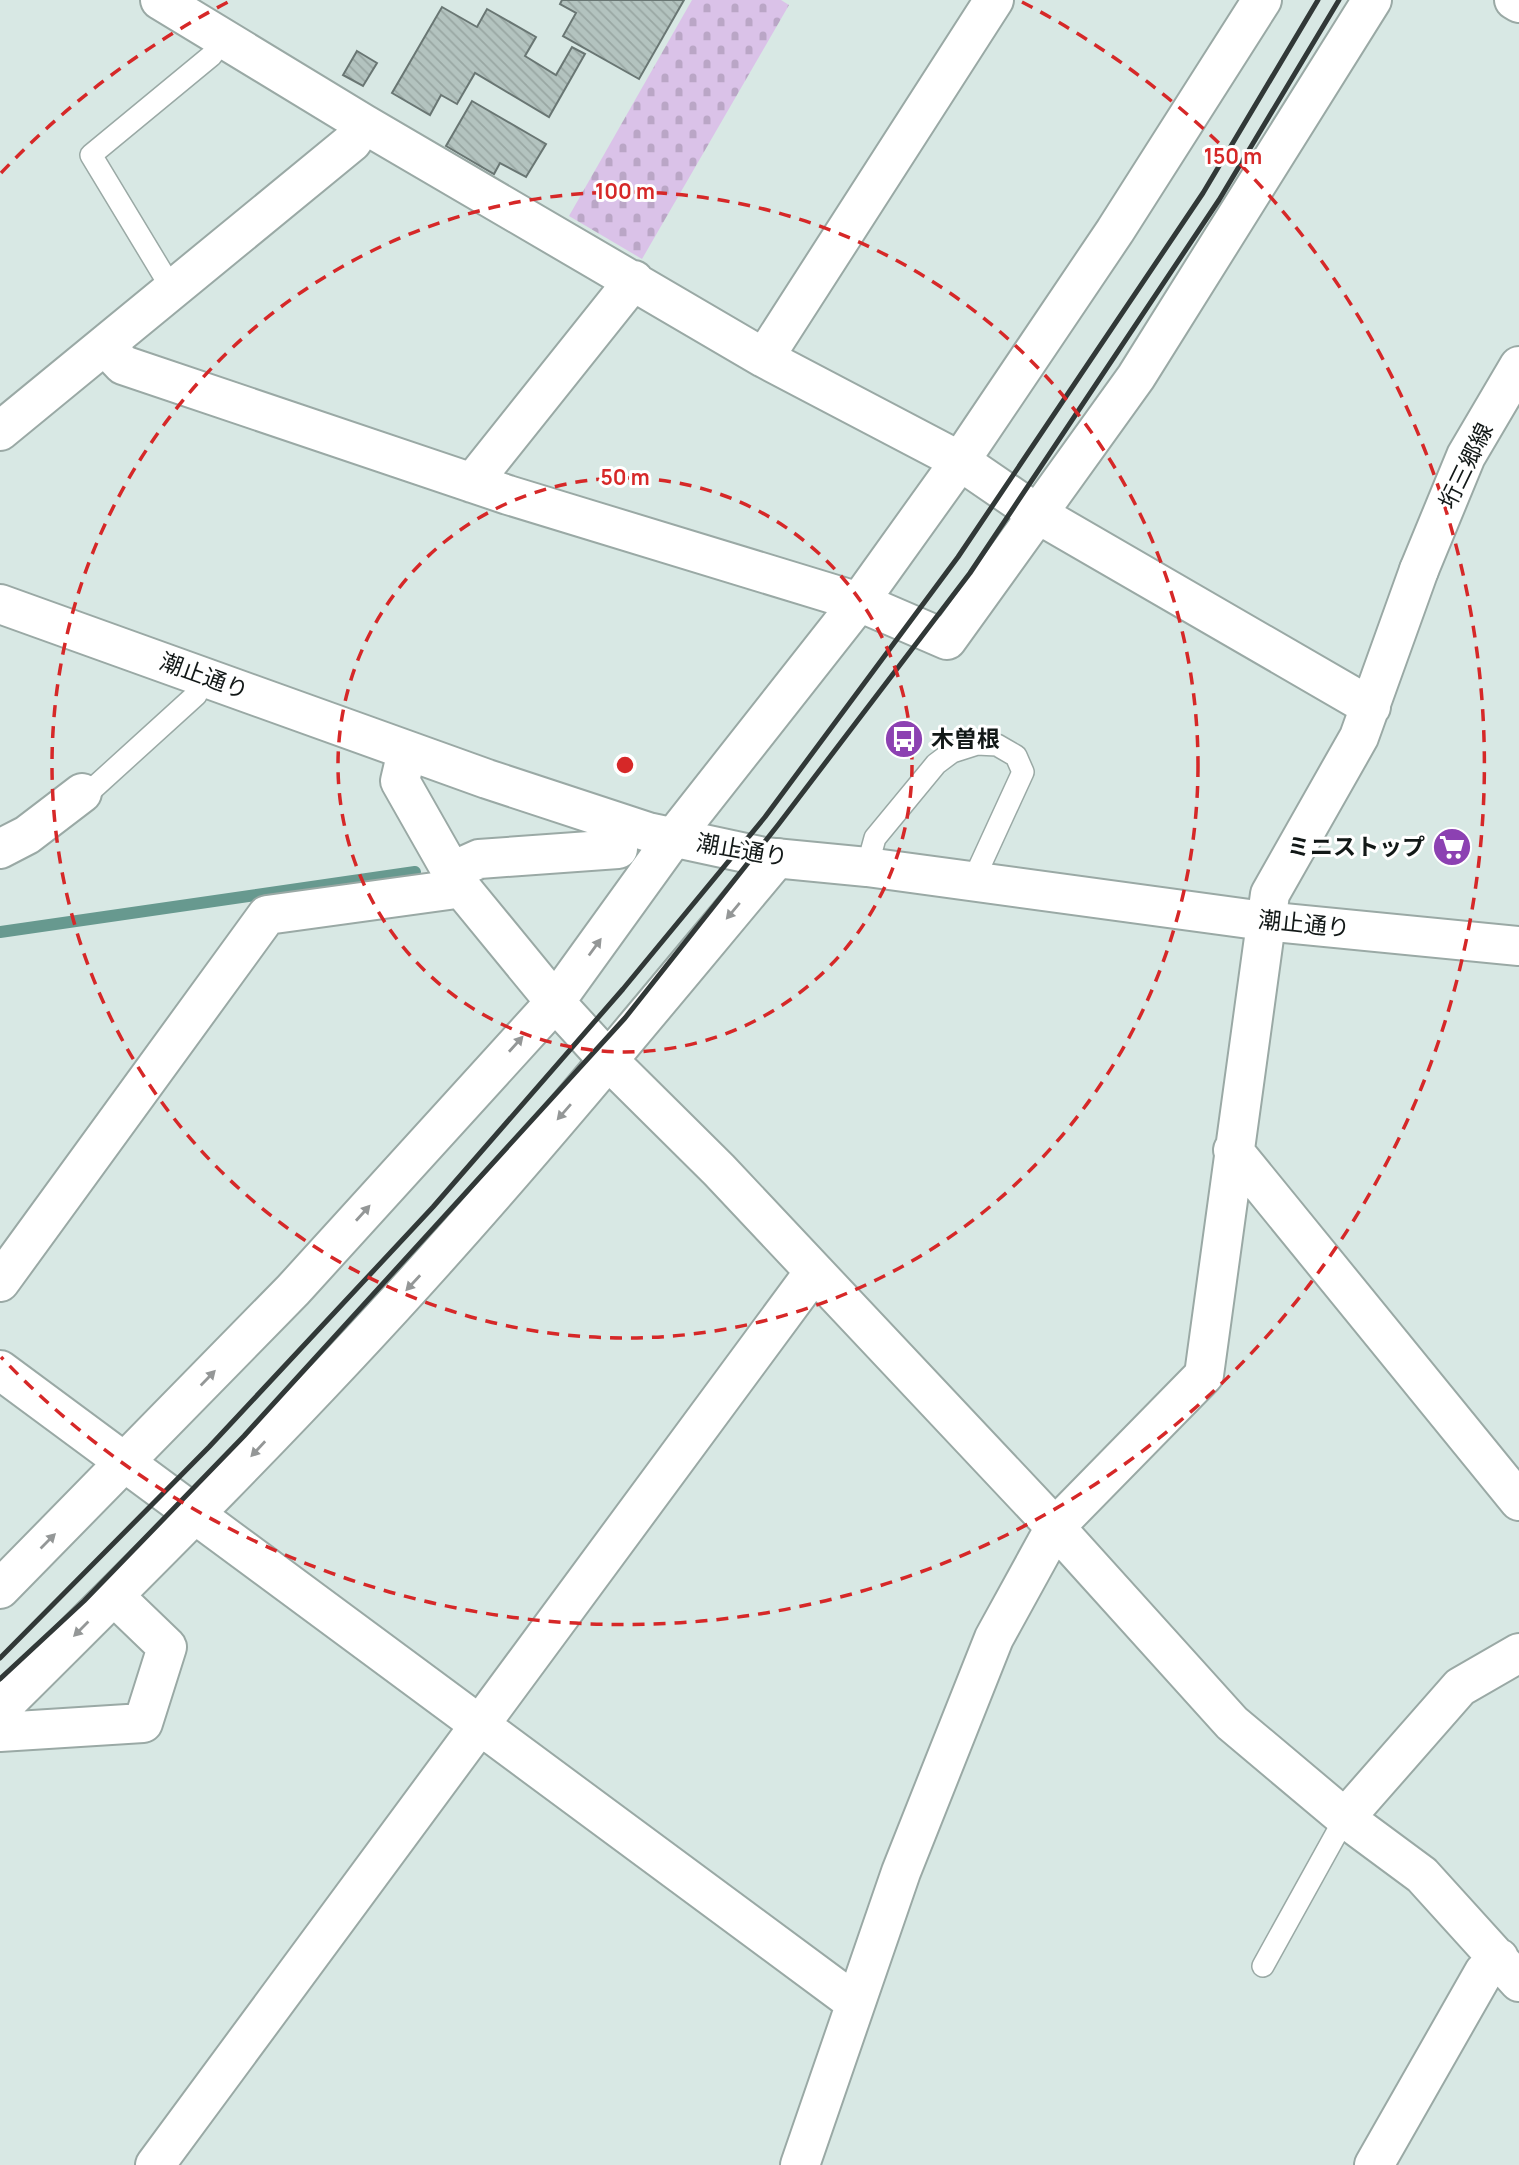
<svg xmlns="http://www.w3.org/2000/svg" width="1519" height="2165" font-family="Manrope,'Noto Sans JP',sans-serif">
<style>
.cemetery{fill:url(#cemetery-stones)}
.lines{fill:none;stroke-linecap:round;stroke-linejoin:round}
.stream{stroke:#67998f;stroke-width:12}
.building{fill:url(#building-back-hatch);stroke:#697673;stroke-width:2}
.service-casing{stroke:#9aa9a5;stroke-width:24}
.minor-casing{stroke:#9aa9a5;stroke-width:42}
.tertiary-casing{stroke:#9aa9a5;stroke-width:42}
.service{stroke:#fff;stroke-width:21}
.minor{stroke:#fff;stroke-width:38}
.tertiary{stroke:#fff;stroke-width:38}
.rail{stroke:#313837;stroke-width:5}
.oneway{fill:#949797}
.ring{fill:none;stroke:#d62828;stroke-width:3.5;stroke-dasharray:12 9}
.labels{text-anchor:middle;stroke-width:6;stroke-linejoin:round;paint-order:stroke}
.street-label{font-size:23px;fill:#121817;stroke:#fff}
.poi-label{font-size:23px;font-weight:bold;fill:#121817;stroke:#fff;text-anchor:start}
.centre{fill:#d62828;stroke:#fff;stroke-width:3.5}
.ring-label{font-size:21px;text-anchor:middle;font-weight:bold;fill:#d62828;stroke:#fff;stroke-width:6;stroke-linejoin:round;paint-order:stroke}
</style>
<defs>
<pattern id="cemetery-stones" width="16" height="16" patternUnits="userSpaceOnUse" patternTransform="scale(1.75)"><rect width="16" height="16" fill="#dac2e8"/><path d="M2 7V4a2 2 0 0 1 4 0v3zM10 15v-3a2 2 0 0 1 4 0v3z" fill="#baa6c6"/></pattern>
<pattern id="building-back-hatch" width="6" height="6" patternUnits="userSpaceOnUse" patternTransform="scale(1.75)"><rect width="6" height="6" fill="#b3c3bf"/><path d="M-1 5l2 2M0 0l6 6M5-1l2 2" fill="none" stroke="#99a7a3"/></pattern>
</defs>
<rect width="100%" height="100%" fill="#d8e8e4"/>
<path class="cemetery" d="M 692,0 L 781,0 L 789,5 L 642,259 L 569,216 Z"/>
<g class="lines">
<path class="stream" d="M 0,932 L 415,872"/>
</g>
<path class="building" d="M 562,0 L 684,0 L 639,79 L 563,36 L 576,13 L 560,4 Z
M 442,7 L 477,27 L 487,9 L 536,37 L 525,56 L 556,75 L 572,47 L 585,54 L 549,117 L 475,73 L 457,104 L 441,95 L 430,115 L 392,93 Z
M 357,51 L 377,63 L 363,86 L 343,75 Z
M 472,101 L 546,144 L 526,177 L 500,163 L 494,174 L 446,146 Z"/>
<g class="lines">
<g class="service-casing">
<path id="service" d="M 172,289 L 91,155 L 211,56 L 223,40
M 82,793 L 87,794 L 196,695 L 203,676
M 867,867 L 875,838 L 936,764 L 952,752 L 977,744 L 997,745 L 1016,756 L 1023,772 L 972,883
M 1263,1966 L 1345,1818"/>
</g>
<g class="minor-casing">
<path id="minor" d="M 160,0 L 364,124 L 764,358 L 960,461 L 1036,513 L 1371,707
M 1514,0 L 1519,3
M 105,346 L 123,365 L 508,495 L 859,602 L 947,640 L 1136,377 L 1372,0
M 764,358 L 994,0
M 0,431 L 352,142 L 364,124
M 472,483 L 634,280
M 407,751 L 400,781 L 459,885 L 555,1002 L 609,1061 L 719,1170 L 1055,1527 L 1232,1723 L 1345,1818 L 1422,1875 L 1519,1982
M 0,849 L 27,835 L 82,793
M 450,872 L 479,859 L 618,849
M 1233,1150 L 1519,1501
M 0,1282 L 267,915 L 449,890 L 459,885
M 0,1370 L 854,2002
M 0,1589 L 293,1290 L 555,1002 L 674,837 L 859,602 L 960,461 L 1115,231 L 1262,0
M 0,1709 C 148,1562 296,1415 435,1260 C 553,1129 664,993 777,858
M 0,1732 L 143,1723 L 167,1647 L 114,1596
M 1345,1818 L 1460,1687 L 1519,1653
M 155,2165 L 814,1272
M 800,2165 L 901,1872 L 994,1638 L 1055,1527 L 1204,1375 L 1270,894 L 1359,737 L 1419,570
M 1374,2165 L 1484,1972 L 1499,1958"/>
</g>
<g class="tertiary-casing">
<path id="tertiary" d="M 1419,570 L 1466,456 L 1519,366
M 0,604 L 487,779 L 648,832 L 764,857 L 867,867 L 1264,921 L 1519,946"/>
</g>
<use href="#service" class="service"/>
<use href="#minor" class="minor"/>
<use href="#tertiary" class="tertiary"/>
<path class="rail" d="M 0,1658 L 209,1447 L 433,1207 L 623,989 L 765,817 L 958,557 L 1203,193 L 1318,0
M 0,1679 L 84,1601 L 244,1436 L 625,1018 L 778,825 L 970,573 L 1219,200 L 1339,0"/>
</g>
<defs><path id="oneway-solid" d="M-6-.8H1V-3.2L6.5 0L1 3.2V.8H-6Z" transform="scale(1.75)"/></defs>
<g class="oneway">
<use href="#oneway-solid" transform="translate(733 911) rotate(130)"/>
<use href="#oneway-solid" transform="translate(595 947) rotate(-54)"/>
<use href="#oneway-solid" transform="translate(516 1044) rotate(-48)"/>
<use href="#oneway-solid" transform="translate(564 1112) rotate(131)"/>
<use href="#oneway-solid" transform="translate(363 1213) rotate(-48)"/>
<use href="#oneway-solid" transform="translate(413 1283) rotate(133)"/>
<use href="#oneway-solid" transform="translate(208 1378) rotate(-46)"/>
<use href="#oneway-solid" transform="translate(258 1449) rotate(133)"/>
<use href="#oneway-solid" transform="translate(48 1541) rotate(-45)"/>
<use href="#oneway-solid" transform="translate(81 1629) rotate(135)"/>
</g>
<g class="ring">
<circle cx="625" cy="765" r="287"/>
<circle cx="625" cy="765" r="573"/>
<path d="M1 173A860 860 0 0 1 228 2M1022 2A860 860 0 1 1 1 1357"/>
</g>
<defs>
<g id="bus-disc" transform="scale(2.0125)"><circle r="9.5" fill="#8c41b2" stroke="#fff"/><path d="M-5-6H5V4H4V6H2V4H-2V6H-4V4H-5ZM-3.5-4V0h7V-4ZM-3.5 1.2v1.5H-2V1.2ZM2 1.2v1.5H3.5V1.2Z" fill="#fff"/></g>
<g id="supermarket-disc" transform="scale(2.0125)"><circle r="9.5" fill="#8c41b2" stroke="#fff"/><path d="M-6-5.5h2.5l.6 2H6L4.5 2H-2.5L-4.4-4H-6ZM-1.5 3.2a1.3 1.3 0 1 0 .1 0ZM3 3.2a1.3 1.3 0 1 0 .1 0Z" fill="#fff"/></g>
</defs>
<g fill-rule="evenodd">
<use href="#bus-disc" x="904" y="739"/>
<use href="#supermarket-disc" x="1452" y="847"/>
</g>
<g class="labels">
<g class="street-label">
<text transform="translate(1466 466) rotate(-64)" y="8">垳三郷線</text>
<text transform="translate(204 676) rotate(20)" y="8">潮止通り</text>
<text transform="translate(742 850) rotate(10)" y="8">潮止通り</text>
<text transform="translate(1304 924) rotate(6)" y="8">潮止通り</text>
</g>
<g class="poi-label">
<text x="931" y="747">木曽根</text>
<text x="1425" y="855" text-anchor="end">ミニストップ</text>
</g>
</g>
<circle cx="625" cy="765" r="10" class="centre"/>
<g class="ring-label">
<text x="1233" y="164">150 m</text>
<text x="625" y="199">100 m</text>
<text x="625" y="485">50 m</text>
</g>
</svg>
